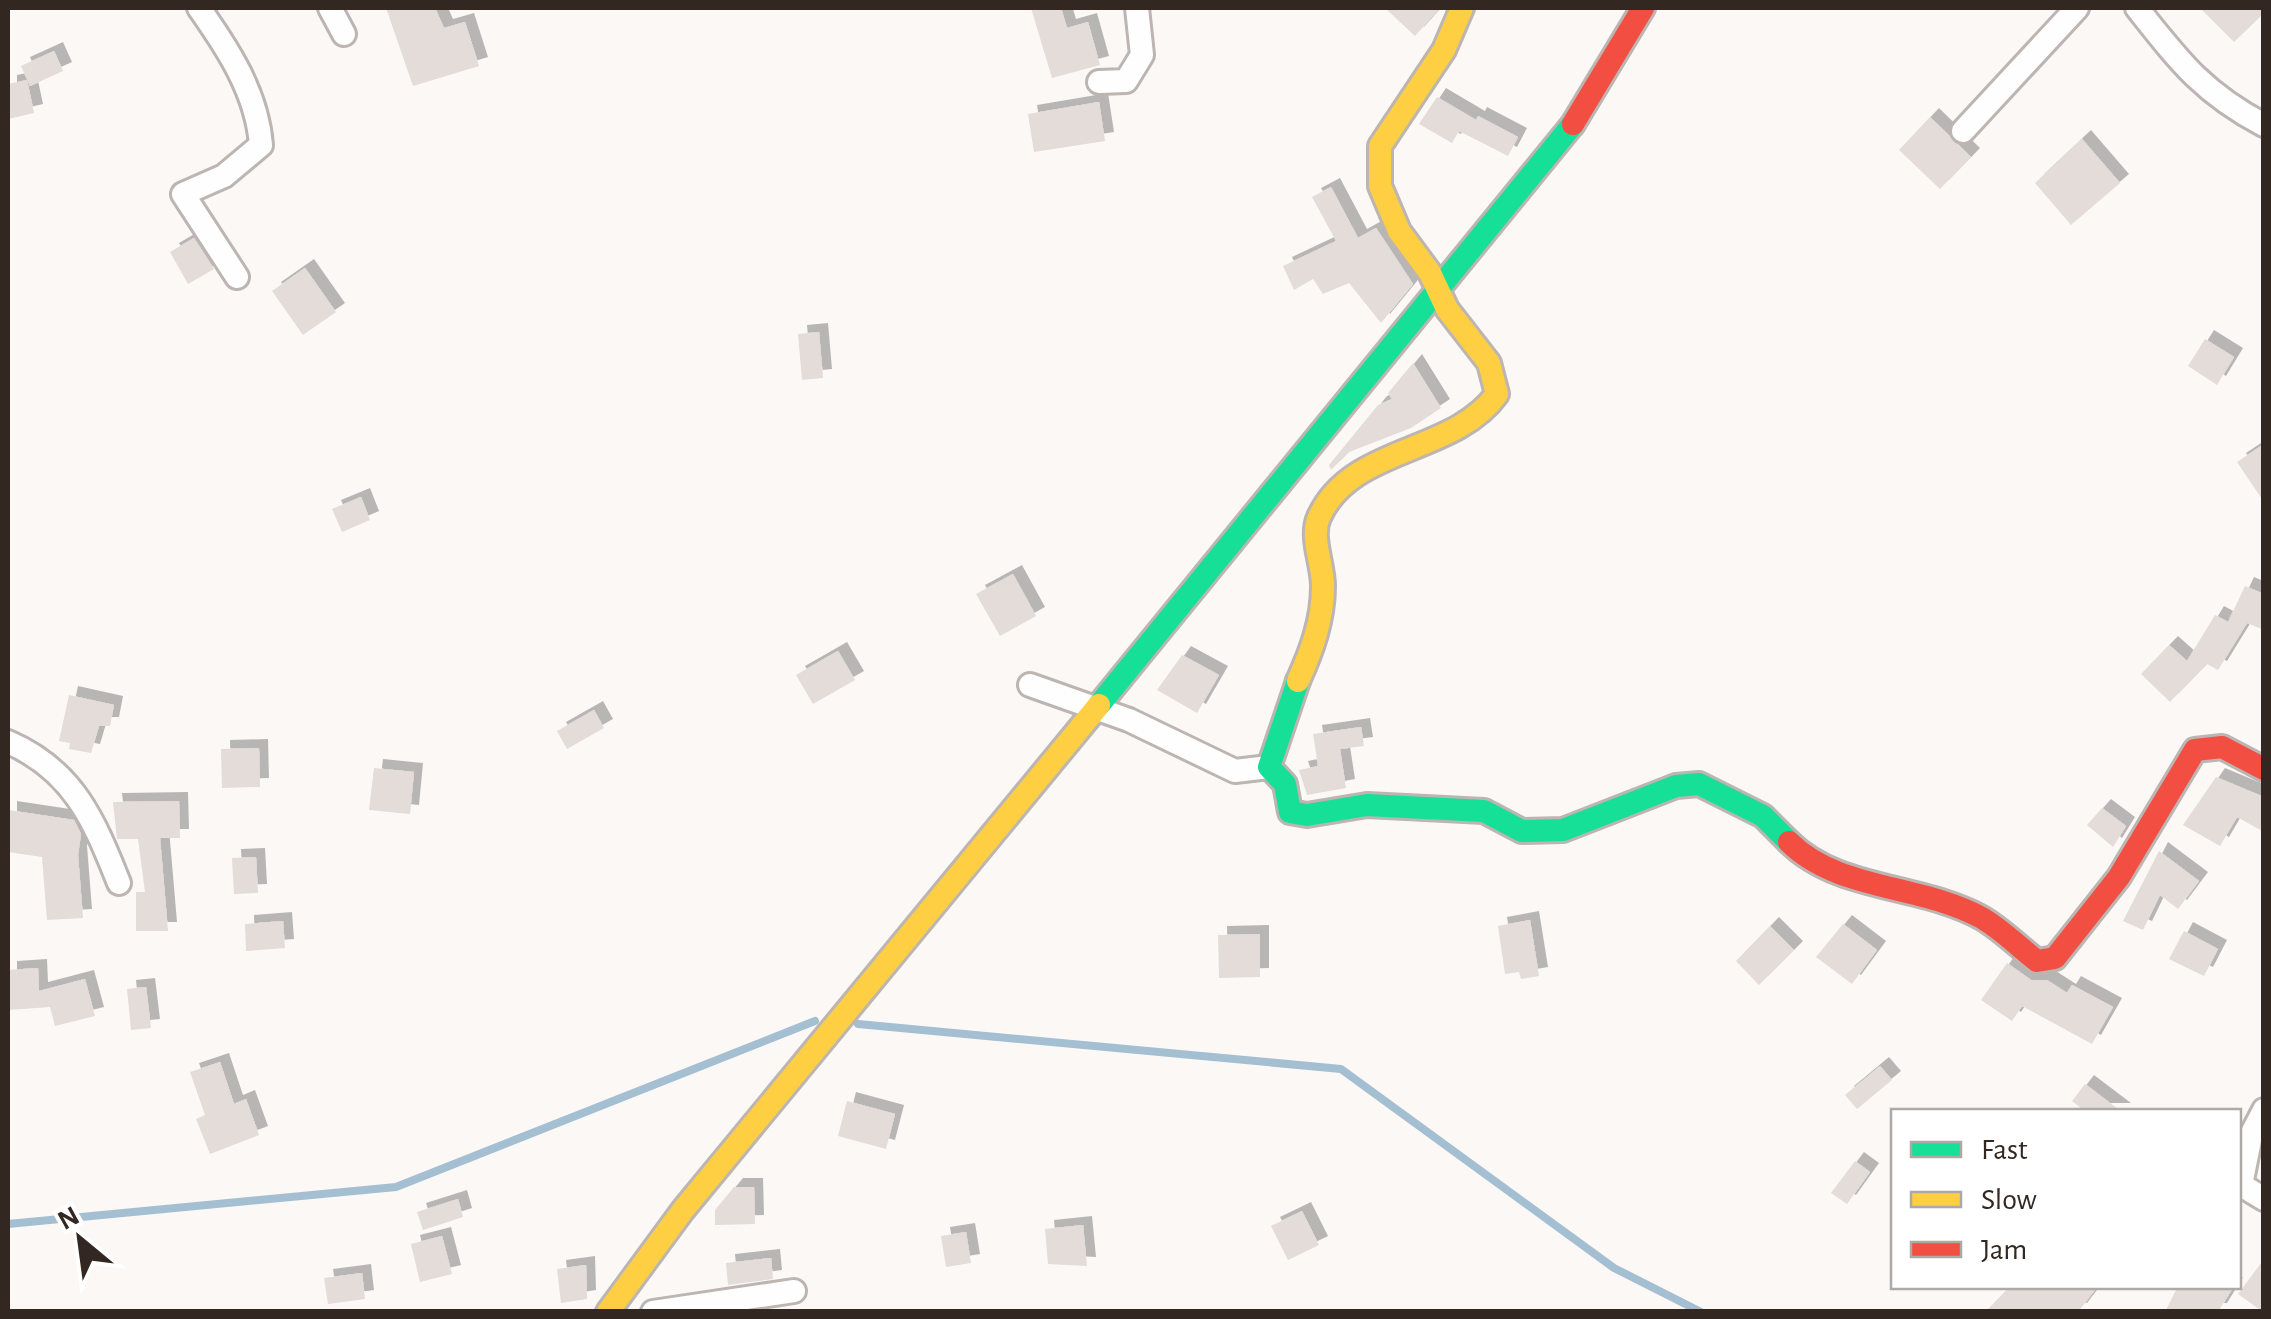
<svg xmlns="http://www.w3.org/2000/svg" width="2271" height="1319" font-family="'Alegreya Sans',sans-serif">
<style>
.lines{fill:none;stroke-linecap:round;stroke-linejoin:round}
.stream{stroke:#a4bfd2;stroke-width:8}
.building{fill:#e3dcd8;filter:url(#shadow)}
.street-casing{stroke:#bcb5b1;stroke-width:28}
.fast-casing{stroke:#bcb5b1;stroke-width:28}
.slow-casing{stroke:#bcb5b1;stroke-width:28}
.jam-casing{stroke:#bcb5b1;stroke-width:28}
.street{stroke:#fefefe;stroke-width:22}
.fast{stroke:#16e098;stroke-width:22}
.slow{stroke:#ffcf43;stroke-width:22}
.jam{stroke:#f24e42;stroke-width:22}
</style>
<defs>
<filter id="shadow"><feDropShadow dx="9" dy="-9" stdDeviation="0" flood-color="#0004"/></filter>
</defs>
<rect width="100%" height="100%" fill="#fbf8f6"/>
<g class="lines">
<path class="stream" d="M 858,1024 L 1341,1069 L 1614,1268 L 1701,1312
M 8,1224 L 396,1187 L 815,1021"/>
</g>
<path class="building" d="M 386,8 L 435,8 L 444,28 L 465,22 L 479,66 L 413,86 Z
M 1031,8 L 1061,8 L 1067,28 L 1088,22 L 1100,65 L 1052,78 Z
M 1385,8 L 1440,8 L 1415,36 Z
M 2200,8 L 2264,8 L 2264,13 L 2234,42 Z
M 54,51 L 63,71 L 30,86 L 21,66 Z
M 27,80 L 34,113 L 8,119 L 8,84 Z
M 1437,97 L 1476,120 L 1478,116 L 1518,137 L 1508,156 L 1459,131 L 1452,143 L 1419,124 Z
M 1099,102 L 1105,141 L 1034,152 L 1028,114 Z
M 1930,117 L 1971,157 L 1940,189 L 1899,150 Z
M 2082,139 L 2120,183 L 2071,225 L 2035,183 Z
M 1331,187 L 1358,238 L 1376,228 L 1413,284 L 1381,323 L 1349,283 L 1323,294 L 1313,279 L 1294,290 L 1283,266 L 1336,241 L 1312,197 Z
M 194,238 L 214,269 L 188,284 L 170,252 Z
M 305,268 L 336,312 L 303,335 L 272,291 Z
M 819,332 L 823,378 L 802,380 L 798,334 Z
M 2205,339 L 2234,357 L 2217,385 L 2188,366 Z
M 1413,363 L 1441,408 L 1411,428 L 1349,452 L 1331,470 L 1329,465 L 1378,405 L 1392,399 L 1388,393 Z
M 2264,444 L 2264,502 L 2237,462 Z
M 361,497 L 370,520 L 342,532 L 332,509 Z
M 1013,574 L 1036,616 L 1000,636 L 976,594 Z
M 2245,586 L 2264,594 L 2264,630 L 2247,623 L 2218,670 L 2207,664 L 2170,702 L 2141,674 L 2169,645 L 2187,661 L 2215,615 L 2228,622 Z
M 838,651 L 855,680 L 813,704 L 796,675 Z
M 1182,655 L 1219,675 L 1197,713 L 1157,690 Z
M 69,695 L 114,705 L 110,726 L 99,726 L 91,753 L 69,749 L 70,743 L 59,741 Z
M 594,710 L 604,728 L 567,749 L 557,731 Z
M 1361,727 L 1364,746 L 1340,749 L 1346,788 L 1307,795 L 1299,770 L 1318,766 L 1313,734 Z
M 259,748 L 260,787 L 222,788 L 221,749 Z
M 374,768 L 414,772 L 410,814 L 369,810 Z
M 2216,777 L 2264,797 L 2264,832 L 2237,817 L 2220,846 L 2183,825 Z
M 179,801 L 180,838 L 160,838 L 168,931 L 136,931 L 136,892 L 145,892 L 138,839 L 117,839 L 113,802 Z
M 2102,808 L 2126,826 L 2113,847 L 2087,825 Z
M 8,810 L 74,820 L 81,834 L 78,855 L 83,918 L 47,920 L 42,857 L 8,852 Z
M 2159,851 L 2199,881 L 2178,909 L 2160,895 L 2143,930 L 2123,921 Z
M 256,857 L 258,893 L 234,894 L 232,858 Z
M 1530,920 L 1539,976 L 1521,979 L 1519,972 L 1505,974 L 1498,926 Z
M 283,921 L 285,948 L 246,951 L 245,924 Z
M 1843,924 L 1877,950 L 1852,984 L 1816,957 Z
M 1770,926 L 1794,950 L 1759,985 L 1736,961 Z
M 2184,931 L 2218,949 L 2204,976 L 2169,959 Z
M 1260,934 L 1260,977 L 1219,978 L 1218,935 Z
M 2007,963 L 2031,980 L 2047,980 L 2067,993 L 2072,985 L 2113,1007 L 2092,1044 L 2022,1006 L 2012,1021 L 1981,1000 Z
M 38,968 L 39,991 L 85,979 L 95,1016 L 55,1026 L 50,1007 L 8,1010 L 8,970 Z
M 146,987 L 151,1028 L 131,1030 L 127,989 Z
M 220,1062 L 234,1104 L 246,1099 L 259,1135 L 210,1154 L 196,1119 L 205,1115 L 190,1072 Z
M 1880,1066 L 1892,1080 L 1857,1109 L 1845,1095 Z
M 2085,1084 L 2122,1112 L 2086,1112 L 2072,1101 Z
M 847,1101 L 895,1114 L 886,1149 L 838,1136 Z
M 1855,1161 L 1870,1172 L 1847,1204 L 1831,1193 Z
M 734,1187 L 754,1187 L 755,1224 L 715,1225 L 715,1210 Z
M 458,1199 L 463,1217 L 423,1230 L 417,1212 Z
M 1302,1211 L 1319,1245 L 1288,1260 L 1271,1226 Z
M 1083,1225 L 1087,1266 L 1048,1264 L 1045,1229 Z
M 966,1232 L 971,1263 L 946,1267 L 941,1236 Z
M 442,1236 L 452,1274 L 420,1282 L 411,1244 Z
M 771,1258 L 773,1279 L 728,1285 L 726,1263 Z
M 2264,1259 L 2264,1312 L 2263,1312 L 2238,1294 Z
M 586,1265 L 587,1299 L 561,1303 L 557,1269 Z
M 362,1273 L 365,1299 L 328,1304 L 324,1278 Z
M 2011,1286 L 2098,1286 L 2078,1312 L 1985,1312 Z
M 2178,1286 L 2234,1286 L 2218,1312 L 2165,1312 Z"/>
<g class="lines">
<g class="street-casing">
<path id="street" d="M 199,8 C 228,49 257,93 261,145 L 224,176 L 183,194 L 237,277
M 330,8 L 344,34
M 2137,8 C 2179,61 2203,93 2264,125
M 1099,82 L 1126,81 L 1142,55 L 1137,8
M 1963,131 L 2077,8
M 1030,685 L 1129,720 L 1235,771 L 1269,767
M 8,742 C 73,770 94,820 119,883
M 2264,1110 L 2251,1135 L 2241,1185 L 2264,1199
M 653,1312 L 794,1291"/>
</g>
<g class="fast-casing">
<path id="fast" d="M 1298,681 L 1269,767 L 1285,784 L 1290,812 L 1307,815 L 1367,805 L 1484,811 L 1522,831 L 1563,830 L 1676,786 L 1699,784 L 1763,816 L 1789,842
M 1099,705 L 1573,124"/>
</g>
<g class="slow-casing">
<path id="slow" d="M 1298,681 C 1312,650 1323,620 1323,586 C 1323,564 1310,537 1319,517 C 1352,445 1453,455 1497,394 L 1489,363 L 1447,309 L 1430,273 L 1399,231 L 1380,186 L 1380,146 L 1444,50 L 1462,8
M 608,1312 L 683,1210 L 1099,705"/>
</g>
<g class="jam-casing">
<path id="jam" d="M 1573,124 L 1643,8
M 1789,842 C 1838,891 1921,884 1982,918 C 2001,929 2019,947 2037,961 L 2055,958 L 2119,877 L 2195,750 L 2222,747 L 2264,769"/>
</g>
<use href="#street" class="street"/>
<use href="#fast" class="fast"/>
<use href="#slow" class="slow"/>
<use href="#jam" class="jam"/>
</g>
<rect width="2271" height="1319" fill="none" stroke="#322821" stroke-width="20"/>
<rect x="1891" y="1109" width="350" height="180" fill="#ffffff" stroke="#ada9a6" stroke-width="2.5"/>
<rect x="1911" y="1142" width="50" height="15" fill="#16e098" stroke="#ada9a6" stroke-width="2.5"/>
<text x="1981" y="1159" font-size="30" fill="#322821">Fast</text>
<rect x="1911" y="1192" width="50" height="15" fill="#ffcf43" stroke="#ada9a6" stroke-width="2.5"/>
<text x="1981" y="1209" font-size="30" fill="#322821">Slow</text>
<rect x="1911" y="1242" width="50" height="15" fill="#f24e42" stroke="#ada9a6" stroke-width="2.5"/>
<text x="1981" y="1259" font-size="30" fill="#322821">Jam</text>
<g transform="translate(80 1239) rotate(331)" stroke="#ffffff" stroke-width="8" paint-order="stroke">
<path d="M0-8L18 38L0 25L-18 38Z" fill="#322821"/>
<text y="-15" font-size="28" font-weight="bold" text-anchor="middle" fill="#322821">N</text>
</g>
</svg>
